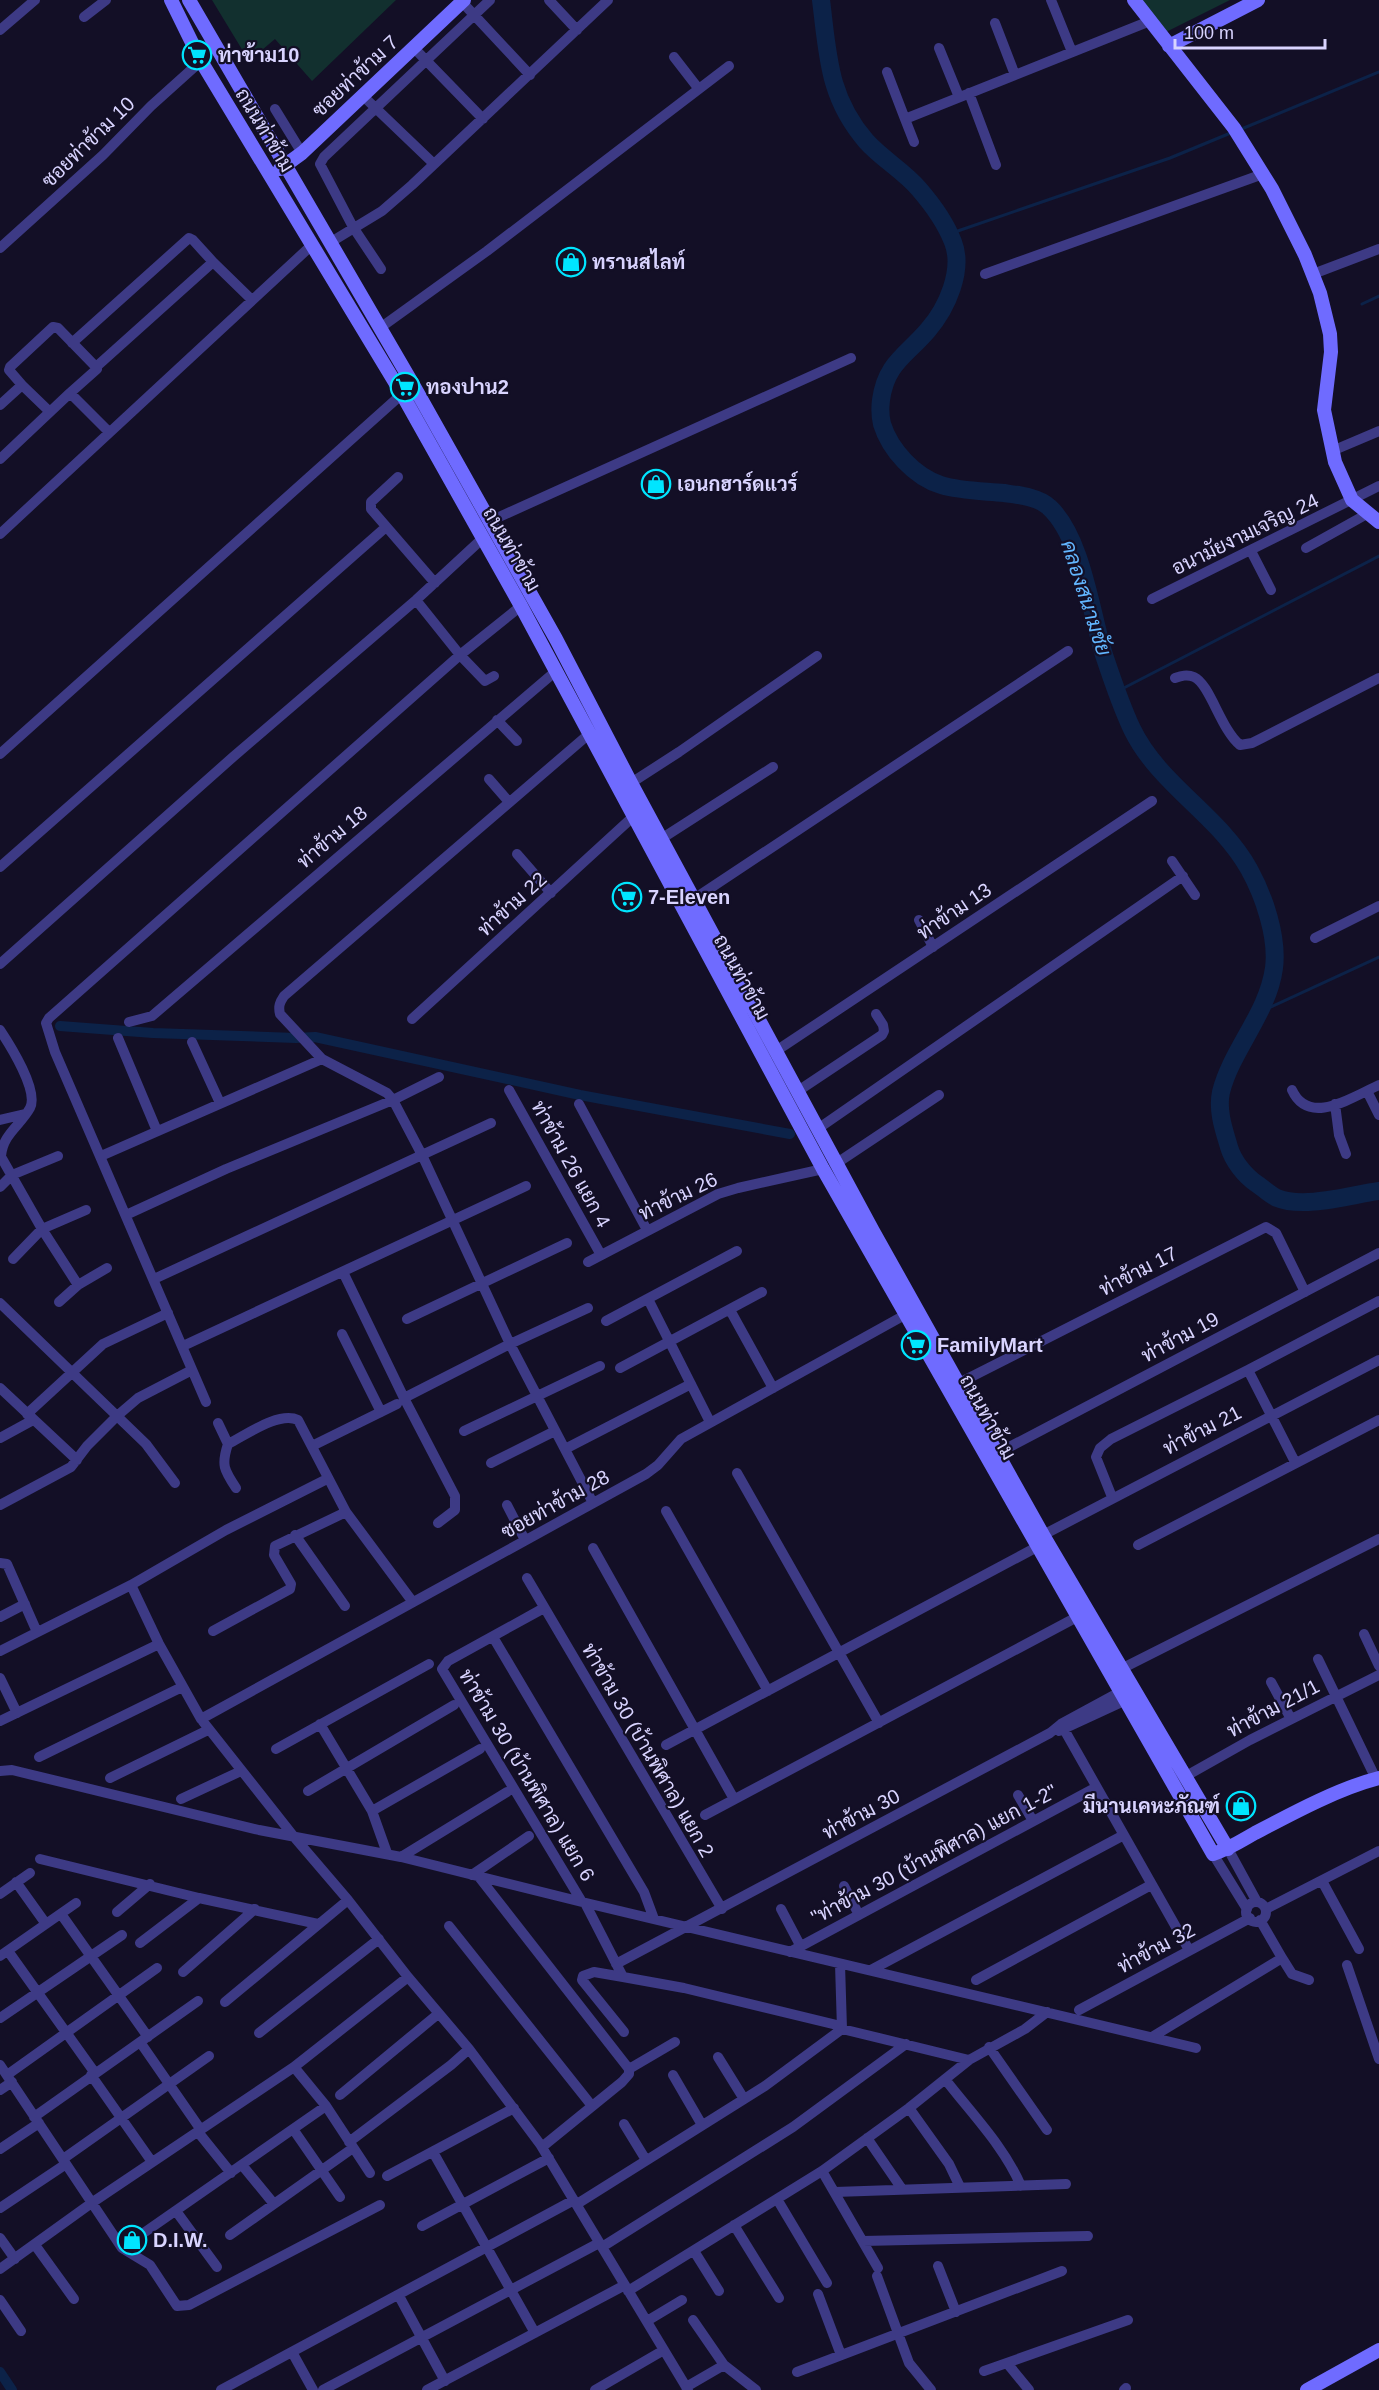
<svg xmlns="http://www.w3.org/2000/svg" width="1379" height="2390" font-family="Arial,Sarabun,sans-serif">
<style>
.green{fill:#12302f}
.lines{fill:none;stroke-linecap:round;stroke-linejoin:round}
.stream{stroke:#0c2248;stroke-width:3}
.canal{stroke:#0c2248;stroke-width:10}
.river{stroke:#0c2248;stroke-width:18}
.street{stroke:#3d3a85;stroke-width:10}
.secondary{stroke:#6f6bff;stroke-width:14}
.labels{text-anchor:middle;stroke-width:4.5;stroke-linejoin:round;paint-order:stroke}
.poi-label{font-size:20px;font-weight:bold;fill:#d9d4ff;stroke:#130f26;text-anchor:start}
.street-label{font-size:20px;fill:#d9d4ff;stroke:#130f26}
.water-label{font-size:21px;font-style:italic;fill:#62b6ff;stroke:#130f26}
</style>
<rect width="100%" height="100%" fill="#130f26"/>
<path class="green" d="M 212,0 L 396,0 L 312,81 L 275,39 L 249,61 Z
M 1133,0 L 1230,0 L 1160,35 Z"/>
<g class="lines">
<path class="stream" d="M 1239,130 L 1379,72
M 949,234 L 1170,158 L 1233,132
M 1362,304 L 1379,296
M 1118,691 L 1379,556
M 1260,1012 L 1379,957"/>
<path class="canal" d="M 60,1026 L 153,1033 L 296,1038 L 315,1037 L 580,1095 L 790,1134
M 0,2372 L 12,2390"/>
<path class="river" d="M 821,0 C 828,55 828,97 866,141 C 882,159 904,171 919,189 C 932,204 946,224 953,242 C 964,270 947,308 928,330 C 906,356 886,363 881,400 C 880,408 880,416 882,424 C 890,450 915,477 941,485 C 960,491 984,491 1004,493 C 1018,495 1039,497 1049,507 C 1082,537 1091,613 1104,655 C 1112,679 1121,706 1132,729 C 1159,785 1219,815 1249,869 C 1264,896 1278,937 1274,968 C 1268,1013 1232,1049 1221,1092 C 1217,1111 1224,1130 1229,1147 C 1233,1161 1245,1176 1257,1184 C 1263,1188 1270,1195 1277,1198 C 1304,1209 1350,1195 1379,1191"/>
<path class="street" d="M 549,0 L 577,30
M 1051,0 L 1072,52
M 462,2 L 530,75
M 84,17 L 106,0
M 995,23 L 1015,75
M 0,30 L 35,0
M 414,48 L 483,119
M 939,48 L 959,97
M 674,57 L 698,88
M 887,72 L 905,119 L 1150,21
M 969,93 L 996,165
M 363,96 L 434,164
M 275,109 L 302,153
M 905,119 L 914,142
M 331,242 L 382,211 L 412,185 L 608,0
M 0,248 L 103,155 L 151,106 L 201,61
M 381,269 L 353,227 L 320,164 L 324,157 L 490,0
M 985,274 L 1263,174
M 1313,274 L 1379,249
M 380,328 L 487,251 L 729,66
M 72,343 L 189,238 L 193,240 L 213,262
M 22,385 L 9,370 L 10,367 L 53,327 L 58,328 L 96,367
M 70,393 L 97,369 L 96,367 L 213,262 L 252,300
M 0,405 L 22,385 L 50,412
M 1332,451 L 1379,431
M 0,459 L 70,393 L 109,432
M 398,477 L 371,502 L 371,509 L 435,583
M 488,522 L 851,358
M 0,534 L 313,244
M 1306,548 L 1367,514
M 1251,551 L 1271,590
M 1152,599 L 1379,486
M 416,600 L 460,655 L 485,681 L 494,676
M 1175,678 C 1181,676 1187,674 1194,677 C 1210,684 1221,730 1240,745 L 1252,743 L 1262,738 L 1379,678
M 497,720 L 517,741
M 589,734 L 284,996 C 280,1002 278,1006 280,1014 L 322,1059 L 387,1093 L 393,1100 L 422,1155 L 510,1344 L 593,1503
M 0,754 L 402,394
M 489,779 L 509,802
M 631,783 L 679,752 L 817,656
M 661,839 L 773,767
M 517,854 L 551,893
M 1172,861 L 1195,895
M 0,867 L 386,527
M 694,899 L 1068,651
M 919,920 L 933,947
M 1315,938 L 1379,906
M 0,964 L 233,757 L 416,600 L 483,538
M 412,1019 L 635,815
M 129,1022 L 152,1016 L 556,671
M 0,1030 C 10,1045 39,1091 30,1108 C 20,1126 3,1134 1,1156
M 118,1038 L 157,1131
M 192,1042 L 220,1103
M 776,1051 L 1152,801
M 509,1090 L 601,1255
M 1292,1090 C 1309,1127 1352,1097 1379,1085
M 798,1091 L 882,1035 L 884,1031 L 883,1025 L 876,1014
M 1367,1091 L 1379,1115
M 579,1104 L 647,1230
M 1335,1104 L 1339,1135 L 1346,1154
M 0,1120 L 25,1114
M 819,1128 L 1183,876
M 0,1155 L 42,1229 L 78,1285
M 101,1156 L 322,1059
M 837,1163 L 939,1095
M 0,1187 L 12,1175 L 58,1156
M 126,1215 L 226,1169 L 393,1100 L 439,1077
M 13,1259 L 42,1229 L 86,1210
M 588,1262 L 718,1194 L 738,1188 L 823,1169
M 343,1272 L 404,1398 L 455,1496 L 455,1510 L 438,1523
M 154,1279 L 491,1123
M 648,1299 L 710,1422
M 59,1302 L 78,1285 L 107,1268
M 0,1303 L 146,1444 L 175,1483
M 730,1310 L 773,1388
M 407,1319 L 567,1243
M 606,1321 L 737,1251
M 342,1334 L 381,1412
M 183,1346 L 526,1186
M 620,1368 L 762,1292
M 1248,1370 L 1295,1462
M 959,1383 L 1266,1227 L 1276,1233 L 1305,1292
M 0,1388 L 77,1460
M 404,1398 L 510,1344 L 588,1308
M 206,1402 L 55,1052 L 46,1023 L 49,1018 L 460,655 L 521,606
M 27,1414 L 103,1344 L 168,1313
M 218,1423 L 228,1444 C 221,1465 224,1470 236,1488
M 464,1431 L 600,1366
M 0,1438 L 33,1420
M 228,1444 C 246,1435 279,1411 298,1420 L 346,1512 L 412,1601
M 312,1446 L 397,1404
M 565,1449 L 691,1384
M 998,1453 L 1379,1253
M 491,1463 L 555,1431
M 737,1473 L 879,1723
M 1112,1497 L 1096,1457 L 1100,1448 L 1111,1439 L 1248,1370 L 1379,1301
M 0,1505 L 71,1467 L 87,1446 L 117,1416 L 138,1398 L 192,1370
M 507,1505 L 525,1540
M 666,1511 L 768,1691
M 295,1535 L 345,1606
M 1043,1535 L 1379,1360
M 1138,1545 L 1379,1420
M 593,1548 L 734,1799
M 0,1563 L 7,1564 L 37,1632
M 527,1578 L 722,1909
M 131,1585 L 159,1644 L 201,1719 L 295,1838 L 348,1900 L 408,1977 L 469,2049 L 540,2144 L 688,2390
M 544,1608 L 448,1661 L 442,1669 L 582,1902
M 0,1617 L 25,1604
M 213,1631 L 290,1589 L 291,1584 L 274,1555 L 275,1546 L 346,1512
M 1364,1634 L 1379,1666
M 493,1637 L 644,1892 L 654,1919
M 0,1651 L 131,1585 L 226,1530 L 327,1479
M 1318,1659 L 1376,1779
M 1121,1669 L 1379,1539
M 0,1678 L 17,1713
M 1271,1682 L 1291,1719
M 201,1719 L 646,1474 L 658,1465 L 681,1439 L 912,1311
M 0,1721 L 159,1644
M 320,1724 L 372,1811 L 387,1853
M 1061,1724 L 1189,1950
M 1059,1731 L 1124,1701
M 666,1745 L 1037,1547
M 276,1749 L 429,1664
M 39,1757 L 182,1687
M 0,1771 L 12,1770 L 259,1830 L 401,1857 L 582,1902 L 1196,2048
M 1186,1776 L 1250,1740 L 1379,1675
M 110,1778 L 208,1730
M 308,1791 L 454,1705
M 1018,1795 L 1033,1821
M 181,1799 L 241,1771
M 372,1811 L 480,1749
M 705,1815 L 1077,1617
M 1228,1849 L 1257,1902
M 1213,1854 L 1247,1909
M 401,1857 L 507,1792
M 40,1859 L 199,1898 L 318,1924
M 472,1875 L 529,1836
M 479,1877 L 629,2069 L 629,2074 L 622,2082 L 542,2147
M 1322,1881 L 1359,1949
M 16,1882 L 46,1924
M 844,1886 L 859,1915
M 0,1894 L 30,1873
M1246 1912a10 10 0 1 1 20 0a10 10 0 1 1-20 0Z
M 585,1903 L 623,1977 L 684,1988 L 841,2026
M 781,1909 L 801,1947
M 1266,1909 L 1379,1851
M 117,1912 L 150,1884
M 61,1914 L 148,2037
M 449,1926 L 592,2106
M 140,1943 L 199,1898
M 8,1951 L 95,2073
M 790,1952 L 1095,1788
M 0,1956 L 76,1903
M 1282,1958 L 1292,1974 L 1309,1980
M 616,1964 L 1050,1733 L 1061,1724 L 1120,1692
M 840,1964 L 842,2029
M 1347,1965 L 1379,2059
M 871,1970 L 1122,1836
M 183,1972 L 255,1909
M 623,1977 L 594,1972 L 583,1976 L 582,1980 L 624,2032
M 976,1980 L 1151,1885
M 225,2002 L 348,1900
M 1079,2010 L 1250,1918
M 0,2018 L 122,1935
M 259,2033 L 379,1939
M 1152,2037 L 1282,1958 L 1260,1920
M 140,2042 L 201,2130
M 989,2047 L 1047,2130
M 718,2057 L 744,2099
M 0,2065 L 122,2248 L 150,2265 L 177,2306 L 189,2305 L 380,2205
M 294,2067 L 408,1977
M 629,2069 L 675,2042
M 7,2075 L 157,1968
M 91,2075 L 152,2162
M 673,2075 L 702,2125
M 945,2079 C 971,2113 1004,2146 1021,2186
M 0,2090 L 12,2082
M 340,2095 L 438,2014
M 909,2108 L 949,2164 L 960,2187
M 34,2117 L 198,2001
M 624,2124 L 646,2160
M 293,2129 L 340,2197
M 198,2132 L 231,2173
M 867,2138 L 902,2189
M 349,2142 L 451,2065 L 469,2049
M 0,2149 L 39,2123
M 433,2152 L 535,2333
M 63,2159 L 209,2056
M 242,2165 L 274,2204
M 822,2171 L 878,2268
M 387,2176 L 514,2108
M 835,2192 L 1066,2184
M 777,2199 L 827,2283
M 577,2204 L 765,2086 L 842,2029 L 969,2060
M 0,2208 L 66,2164
M 176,2211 L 217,2267
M 734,2225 L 779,2298
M 422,2226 L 549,2158
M 230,2235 L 353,2148
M 0,2238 L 15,2259
M 863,2241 L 1088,2236
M 35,2245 L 74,2299
M 602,2247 L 793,2127 L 906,2044
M 122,2248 L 326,2106
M 694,2251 L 719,2291
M 938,2266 L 956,2312
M 0,2269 L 93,2202 L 294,2067 L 326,2106 L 370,2173
M 877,2276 L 909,2363 L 931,2390
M 628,2291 L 822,2171 L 909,2108 L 969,2060 L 1025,2029 L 1047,2012
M 818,2294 L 841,2355
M 399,2296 L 445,2381
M 0,2300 L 21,2331
M 693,2320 L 724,2365 L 756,2390
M 647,2321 L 682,2300
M 292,2352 L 313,2390
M 1007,2363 L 1029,2390
M 984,2371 L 1128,2320
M 797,2372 L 1062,2271
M 686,2387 L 724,2365
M 221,2390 L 574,2200
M 323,2390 L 599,2243
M 427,2390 L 625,2285
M 595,2390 L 664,2350
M 1124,2390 L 1126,2388"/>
<path class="secondary" d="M 171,0 L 201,61 L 402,394 L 521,606 L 823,1169 L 1213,1854 C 1229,1849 1241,1841 1255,1833 C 1291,1814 1339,1788 1379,1778
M 189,0 L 411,381 L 556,639 L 631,783 L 873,1231 L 1043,1535 L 1228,1849
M 1134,0 L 1234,128 L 1272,189 L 1305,255 L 1320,293 L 1330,334 L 1331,352 L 1324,410 L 1335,462 L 1352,500 L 1379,522
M 1169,46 L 1258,0
M 280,169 L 302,153 L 464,0
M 1307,2390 L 1379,2350"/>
</g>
<defs>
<g id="supermarket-ring" transform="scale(1.5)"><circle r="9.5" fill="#130f26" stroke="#00e5ff" stroke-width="1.5"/><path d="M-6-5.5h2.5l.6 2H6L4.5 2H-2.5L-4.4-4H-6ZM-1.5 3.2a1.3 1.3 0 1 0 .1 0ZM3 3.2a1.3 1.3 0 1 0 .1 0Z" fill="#00e5ff"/></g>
<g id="shop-ring" transform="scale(1.5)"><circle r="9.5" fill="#130f26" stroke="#00e5ff" stroke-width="1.5"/><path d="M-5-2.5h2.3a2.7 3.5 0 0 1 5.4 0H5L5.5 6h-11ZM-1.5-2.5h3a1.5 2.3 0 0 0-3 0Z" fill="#00e5ff"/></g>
</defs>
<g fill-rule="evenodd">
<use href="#supermarket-ring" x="197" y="55"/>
<use href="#shop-ring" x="571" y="262"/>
<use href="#supermarket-ring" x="405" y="387"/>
<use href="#shop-ring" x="656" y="484"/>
<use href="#supermarket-ring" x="627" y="897"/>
<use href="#supermarket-ring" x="916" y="1345"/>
<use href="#shop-ring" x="1241" y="1806"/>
<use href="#shop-ring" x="132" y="2240"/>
</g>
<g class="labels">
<g class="poi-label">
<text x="218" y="62">ท่าข้าม10</text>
<text x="592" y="269">ทรานสไลท์</text>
<text x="426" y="394">ทองปาน2</text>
<text x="677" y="491">เอนกฮาร์ดแวร์</text>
<text x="648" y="904">7-Eleven</text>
<text x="937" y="1352">FamilyMart</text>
<text x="1220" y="1813" text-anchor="end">มีนานเคหะภัณฑ์</text>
<text x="153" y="2247">D.I.W.</text>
</g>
<g class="street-label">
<text transform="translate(355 76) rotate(-43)" y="7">ซอยท่าข้าม 7</text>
<text transform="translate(265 130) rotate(59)" y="7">ถนนท่าข้าม</text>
<text transform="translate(88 142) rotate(-44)" y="7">ซอยท่าข้าม 10</text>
<text transform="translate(1245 534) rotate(-26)" y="7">อนามัยงามเจริญ 24</text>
<text transform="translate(512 549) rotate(60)" y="7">ถนนท่าข้าม</text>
<text transform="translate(332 837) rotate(-40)" y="7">ท่าข้าม 18</text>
<text transform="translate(512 904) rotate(-42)" y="7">ท่าข้าม 22</text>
<text transform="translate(954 911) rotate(-34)" y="7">ท่าข้าม 13</text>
<text transform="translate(742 977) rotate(61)" y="7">ถนนท่าข้าม</text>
<text transform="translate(571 1164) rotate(61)" y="7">ท่าข้าม 26 แยก 4</text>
<text transform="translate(678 1196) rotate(-26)" y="7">ท่าข้าม 26</text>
<text transform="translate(1138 1271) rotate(-27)" y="7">ท่าข้าม 17</text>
<text transform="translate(1180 1337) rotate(-28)" y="7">ท่าข้าม 19</text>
<text transform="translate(988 1417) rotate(61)" y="7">ถนนท่าข้าม</text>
<text transform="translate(1202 1430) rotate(-27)" y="7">ท่าข้าม 21</text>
<text transform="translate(555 1504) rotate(-29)" y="7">ซอยท่าข้าม 28</text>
<text transform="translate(1273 1708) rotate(-28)" y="7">ท่าข้าม 21/1</text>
<text transform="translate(648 1750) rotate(60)" y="7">ท่าข้าม 30 (บ้านพิศาล) แยก 2</text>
<text transform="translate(527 1775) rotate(59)" y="7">ท่าข้าม 30 (บ้านพิศาล) แยก 6</text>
<text transform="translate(861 1814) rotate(-28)" y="7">ท่าข้าม 30</text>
<text transform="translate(934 1854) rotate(-28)" y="7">"ท่าข้าม 30 (บ้านพิศาล) แยก 1-2"</text>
<text transform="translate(1156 1948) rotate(-28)" y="7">ท่าข้าม 32</text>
</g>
<g class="water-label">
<text transform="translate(1086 598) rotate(72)" y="7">คลองสนามชัย</text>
</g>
</g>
<path d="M1175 39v9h150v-9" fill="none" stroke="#d9d4ff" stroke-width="3"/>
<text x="1184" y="39" font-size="18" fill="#d9d4ff" stroke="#130f26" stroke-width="4.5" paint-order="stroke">100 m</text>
</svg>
